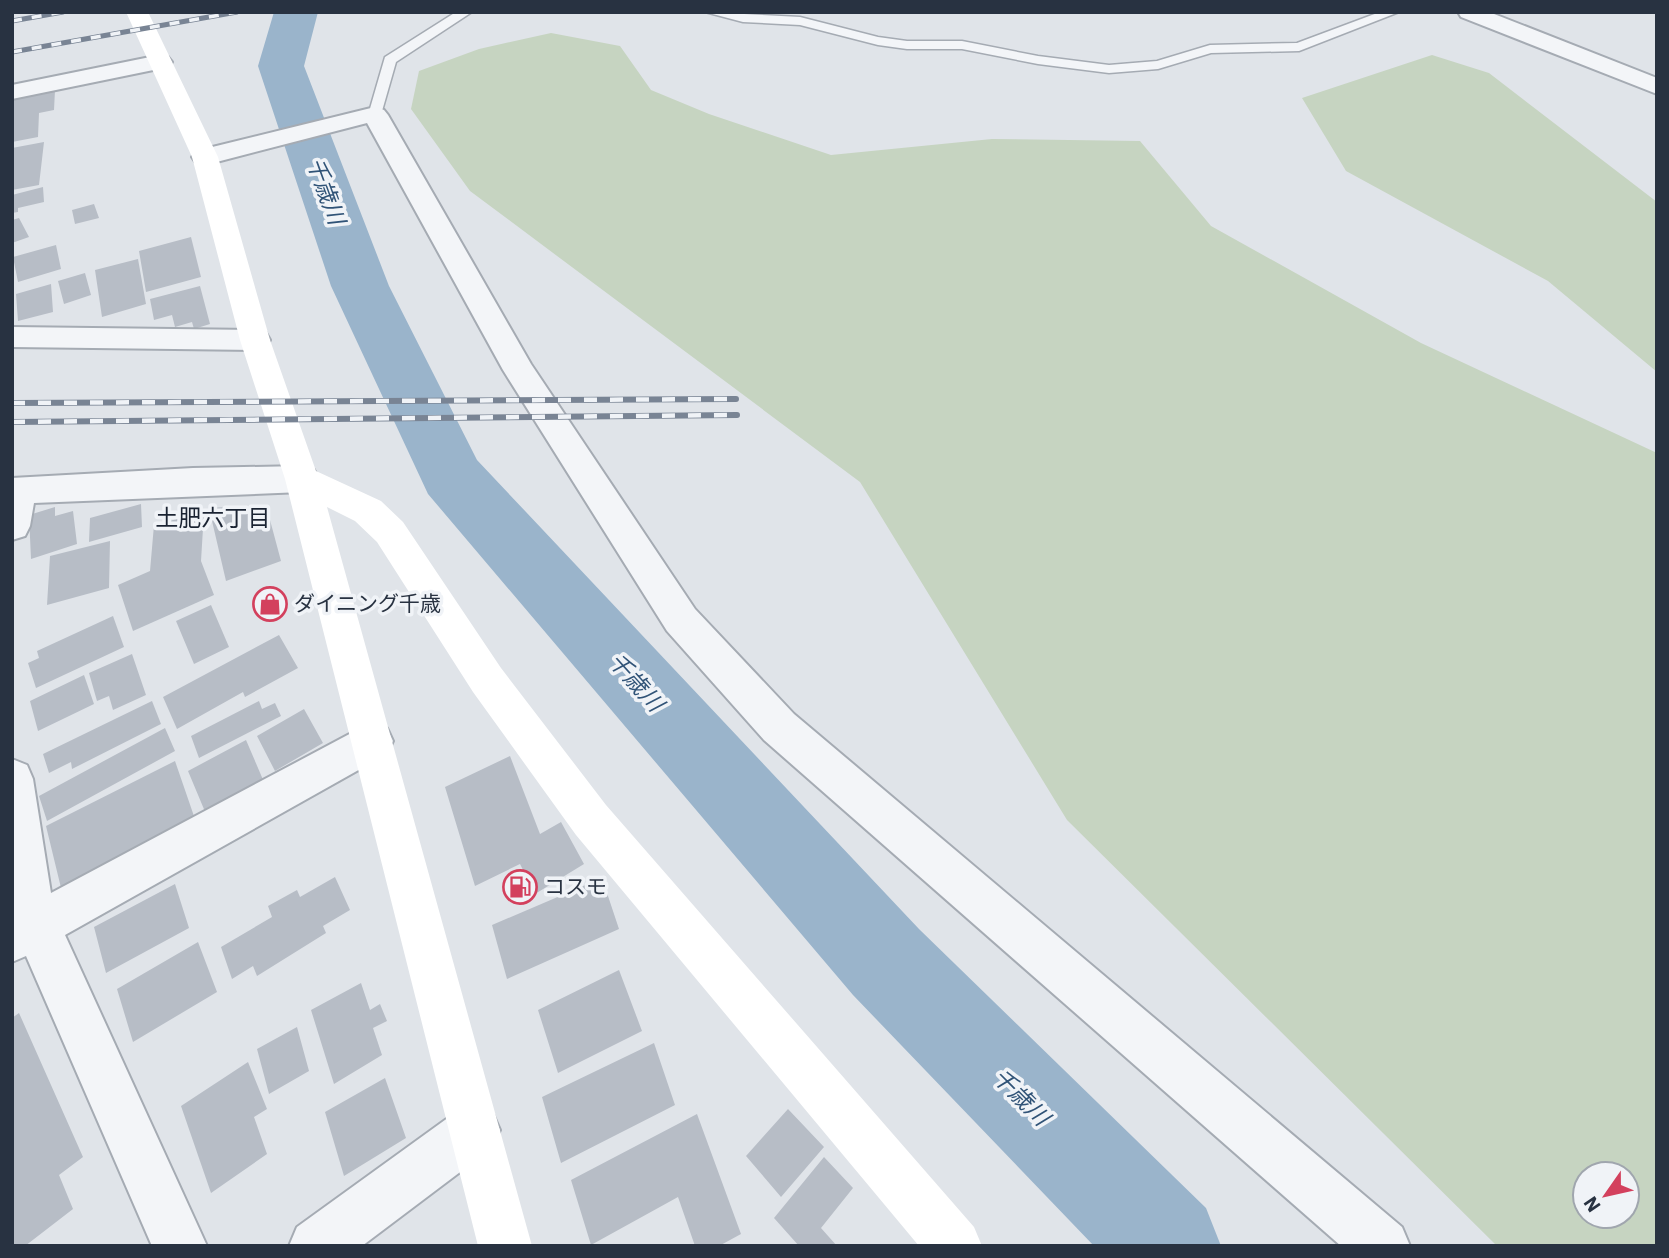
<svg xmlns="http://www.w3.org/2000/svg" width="1669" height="1258" font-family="'IBM Plex Sans','Noto Sans JP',sans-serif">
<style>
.green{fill:#c6d4c1;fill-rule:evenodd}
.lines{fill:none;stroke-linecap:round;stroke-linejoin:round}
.river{fill:#9ab4cb;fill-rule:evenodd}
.building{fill:#b7bdc6}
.lane-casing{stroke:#a5abb3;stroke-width:3}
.street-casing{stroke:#a5abb3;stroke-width:4}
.lane{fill:#f3f5f8;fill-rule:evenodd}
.street{fill:#f3f5f8;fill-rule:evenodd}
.secondary{fill:#fff;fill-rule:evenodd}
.rail-far1-casing{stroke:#798494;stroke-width:5}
.rail-casing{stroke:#798494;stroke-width:6}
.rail-far1{stroke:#f0f3f7;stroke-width:3.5;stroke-dasharray:10;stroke-linecap:butt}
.rail{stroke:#f0f3f7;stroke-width:4.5;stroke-dasharray:13;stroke-linecap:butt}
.labels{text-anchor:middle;stroke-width:7;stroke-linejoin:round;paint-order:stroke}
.poi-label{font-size:21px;fill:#283241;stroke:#f0f3f7;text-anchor:start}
.water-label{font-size:23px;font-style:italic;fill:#305377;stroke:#f0f3f7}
.neighbourhood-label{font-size:23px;fill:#1a2332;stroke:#f0f3f7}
</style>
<rect width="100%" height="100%" fill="#e0e4e9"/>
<path class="green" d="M 551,33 L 620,46 L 651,90 L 709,114 L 831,155 L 992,139 L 1140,141 L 1211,226 L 1421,343 L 1657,453 L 1657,1246 L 1497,1246 L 1067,820 L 860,482 L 470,191 L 411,109 L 419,71 L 479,49 ZM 1585,1174 L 1627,1174 L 1627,1216 L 1585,1216 Z
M 1432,55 L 1489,73 L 1657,202 L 1657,372 L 1548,281 L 1346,171 L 1302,98 Z"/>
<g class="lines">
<path class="river" d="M 274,12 L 318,12 L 304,66 L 389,286 L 477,460 L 919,929 L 1206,1208 L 1221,1246 L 1094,1246 L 853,995 L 428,494 L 331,286 L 258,66 Z"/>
</g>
<path class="building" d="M 55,90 L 54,110 L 39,113 L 38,137 L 12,142 L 14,98 Z
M 44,142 L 39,185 L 12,190 L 12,148 Z
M 43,187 L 44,202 L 18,208 L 18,212 L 12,213 L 12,195 Z
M 94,204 L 99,218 L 75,224 L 72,210 Z
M 19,218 L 29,237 L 12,243 L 12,220 Z
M 191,237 L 201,277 L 146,292 L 139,251 Z
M 56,245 L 61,269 L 18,282 L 13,257 Z
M 138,259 L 146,304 L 102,317 L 95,270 Z
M 85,273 L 91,295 L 64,304 L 58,281 Z
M 51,284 L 53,312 L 18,321 L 16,294 Z
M 200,286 L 210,324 L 194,329 L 192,322 L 175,327 L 172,315 L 154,320 L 150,299 Z
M 141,504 L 142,527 L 89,542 L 90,518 Z
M 266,505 L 281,561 L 226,581 L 209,508 Z
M 55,507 L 55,516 L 73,511 L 77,544 L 31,559 L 29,515 Z
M 204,512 L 201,561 L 214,595 L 133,631 L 118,585 L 150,571 L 154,525 Z
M 110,541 L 109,588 L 47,605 L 50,556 Z
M 211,605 L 229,647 L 194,664 L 176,621 Z
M 113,616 L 124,647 L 36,688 L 28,663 L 39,658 L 37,651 Z
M 279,635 L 298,668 L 245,697 L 243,692 L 177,729 L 163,697 Z
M 132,654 L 146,695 L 113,710 L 109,696 L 97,701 L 89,673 Z
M 84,675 L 94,704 L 38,731 L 30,701 Z
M 152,701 L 161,724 L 72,769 L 71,762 L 49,773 L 43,754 Z
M 259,701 L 262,709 L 275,703 L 281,716 L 199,758 L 191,736 Z
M 304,709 L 323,743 L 275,771 L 257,736 Z
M 165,728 L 175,751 L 47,821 L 39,796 Z
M 246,740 L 264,782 L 206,814 L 188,771 Z
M 510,756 L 540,834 L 561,822 L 584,864 L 535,894 L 520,864 L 475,886 L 445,787 Z
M 175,761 L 196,822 L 62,892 L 46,826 Z
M 335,877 L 350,910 L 323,926 L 326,933 L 257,976 L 253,966 L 232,979 L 221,947 L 272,917 L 268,906 L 297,890 L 300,897 Z
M 602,878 L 619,929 L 507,979 L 492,925 Z
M 175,884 L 189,928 L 106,973 L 94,927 Z
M 198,942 L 217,992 L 133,1042 L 117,989 Z
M 619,970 L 642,1031 L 558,1073 L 538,1010 Z
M 361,983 L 370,1010 L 380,1004 L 387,1021 L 373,1028 L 382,1055 L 334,1084 L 311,1010 Z
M 19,1013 L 83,1157 L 59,1175 L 73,1209 L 25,1246 L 12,1246 L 12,1018 Z
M 297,1027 L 309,1071 L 269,1094 L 257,1049 Z
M 654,1043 L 675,1105 L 561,1163 L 542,1097 Z
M 248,1062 L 267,1109 L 254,1117 L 267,1154 L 211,1193 L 181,1106 Z
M 385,1078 L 406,1138 L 344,1176 L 325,1112 Z
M 788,1109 L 824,1147 L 781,1197 L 746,1156 Z
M 697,1114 L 741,1234 L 719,1246 L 695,1246 L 678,1197 L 591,1245 L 571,1180 Z
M 824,1157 L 853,1188 L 821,1228 L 837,1246 L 799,1246 L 774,1218 Z"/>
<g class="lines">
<g class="lane-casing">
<path id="lane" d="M 456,12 L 472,12 L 396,62 L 380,118 L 354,121 L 354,115 L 369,112 L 385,57 Z
M 705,12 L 800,17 L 878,37 L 907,41 L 962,41 L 1038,56 L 1109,65 L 1157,61 L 1210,45 L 1297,43 L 1380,12 L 1399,12 L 1299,51 L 1211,53 L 1158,69 L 1109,73 L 1038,64 L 962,49 L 907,49 L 878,45 L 800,25 L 743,22 Z"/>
</g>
<g class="street-casing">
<path id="street" d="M 1458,12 L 1489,12 L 1657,78 L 1657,94 L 1461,17 Z
M 160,55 L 168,57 L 172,62 L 168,67 L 12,99 L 12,85 Z
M 375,107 L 384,110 L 388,115 L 531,364 L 695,609 L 794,714 L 1402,1227 L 1410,1246 L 1341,1246 L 764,740 L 667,631 L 503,370 L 367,123 L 205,165 L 196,163 L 192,157 L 196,151 Z
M 12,327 L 255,330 L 266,333 L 270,340 L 266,347 L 255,350 L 12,347 Z
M 302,466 L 314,470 L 319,479 L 314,488 L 302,492 L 34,503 L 30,526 L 25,536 L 12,540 L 12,478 L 193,468 Z
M 372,722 L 387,728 L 393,741 L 387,754 L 65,935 L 207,1246 L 152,1246 L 26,956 L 12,962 L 12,759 L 27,765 L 33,779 L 51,893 Z
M 474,1104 L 492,1112 L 500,1130 L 492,1148 L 362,1246 L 289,1246 L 297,1227 L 456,1112 Z"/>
</g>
<use href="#lane" class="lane"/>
<use href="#street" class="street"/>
<path class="secondary" d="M 126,12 L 148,12 L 218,157 L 270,340 L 316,471 L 381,501 L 403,522 L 501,668 L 606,805 L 974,1227 L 982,1246 L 919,1246 L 576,835 L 473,692 L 377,542 L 355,521 L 327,507 L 532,1246 L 478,1246 L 285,479 L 240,340 L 192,157 Z"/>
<g class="rail-far1-casing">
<path id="rail-far1" d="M 12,21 L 63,12
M 12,52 L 237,12"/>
</g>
<g class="rail-casing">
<path id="rail" d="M 12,403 L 736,399
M 12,422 L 737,415"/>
</g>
<use href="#rail-far1" class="rail-far1"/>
<use href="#rail" class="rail"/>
</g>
<defs>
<g id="shop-ring" transform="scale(1.75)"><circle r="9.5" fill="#f0f3f7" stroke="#d3405d" stroke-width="1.5"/><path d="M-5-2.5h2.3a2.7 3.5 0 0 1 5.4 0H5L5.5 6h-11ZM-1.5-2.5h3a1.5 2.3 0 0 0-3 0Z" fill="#d3405d"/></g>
<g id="fuel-ring" transform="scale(1.75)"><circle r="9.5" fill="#f0f3f7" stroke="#d3405d" stroke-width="1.5"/><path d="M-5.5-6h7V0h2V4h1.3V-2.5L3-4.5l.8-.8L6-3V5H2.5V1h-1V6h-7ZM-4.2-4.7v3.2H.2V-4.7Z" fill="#d3405d"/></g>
</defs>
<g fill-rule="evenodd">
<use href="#shop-ring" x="270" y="604"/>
<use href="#fuel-ring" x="520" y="887"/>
</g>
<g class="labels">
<g class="poi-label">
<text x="294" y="611">ダイニング千歳</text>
<text x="544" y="894">コスモ</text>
</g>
<g class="water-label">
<text transform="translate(326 191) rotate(70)" y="8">千歳川</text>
<text transform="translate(636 682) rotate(48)" y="8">千歳川</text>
<text transform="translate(1021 1097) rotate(45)" y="8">千歳川</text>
</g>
<g class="neighbourhood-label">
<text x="213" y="526">土肥六丁目</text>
</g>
</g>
<rect width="1669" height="1258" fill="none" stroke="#283241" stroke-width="28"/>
<g transform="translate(1606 1195) rotate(236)"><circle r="33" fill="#f0f3f7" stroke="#a0a6ae" stroke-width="2"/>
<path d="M0-5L12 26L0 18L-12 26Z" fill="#d3405d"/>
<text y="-10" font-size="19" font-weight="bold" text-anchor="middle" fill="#283241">N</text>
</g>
</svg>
